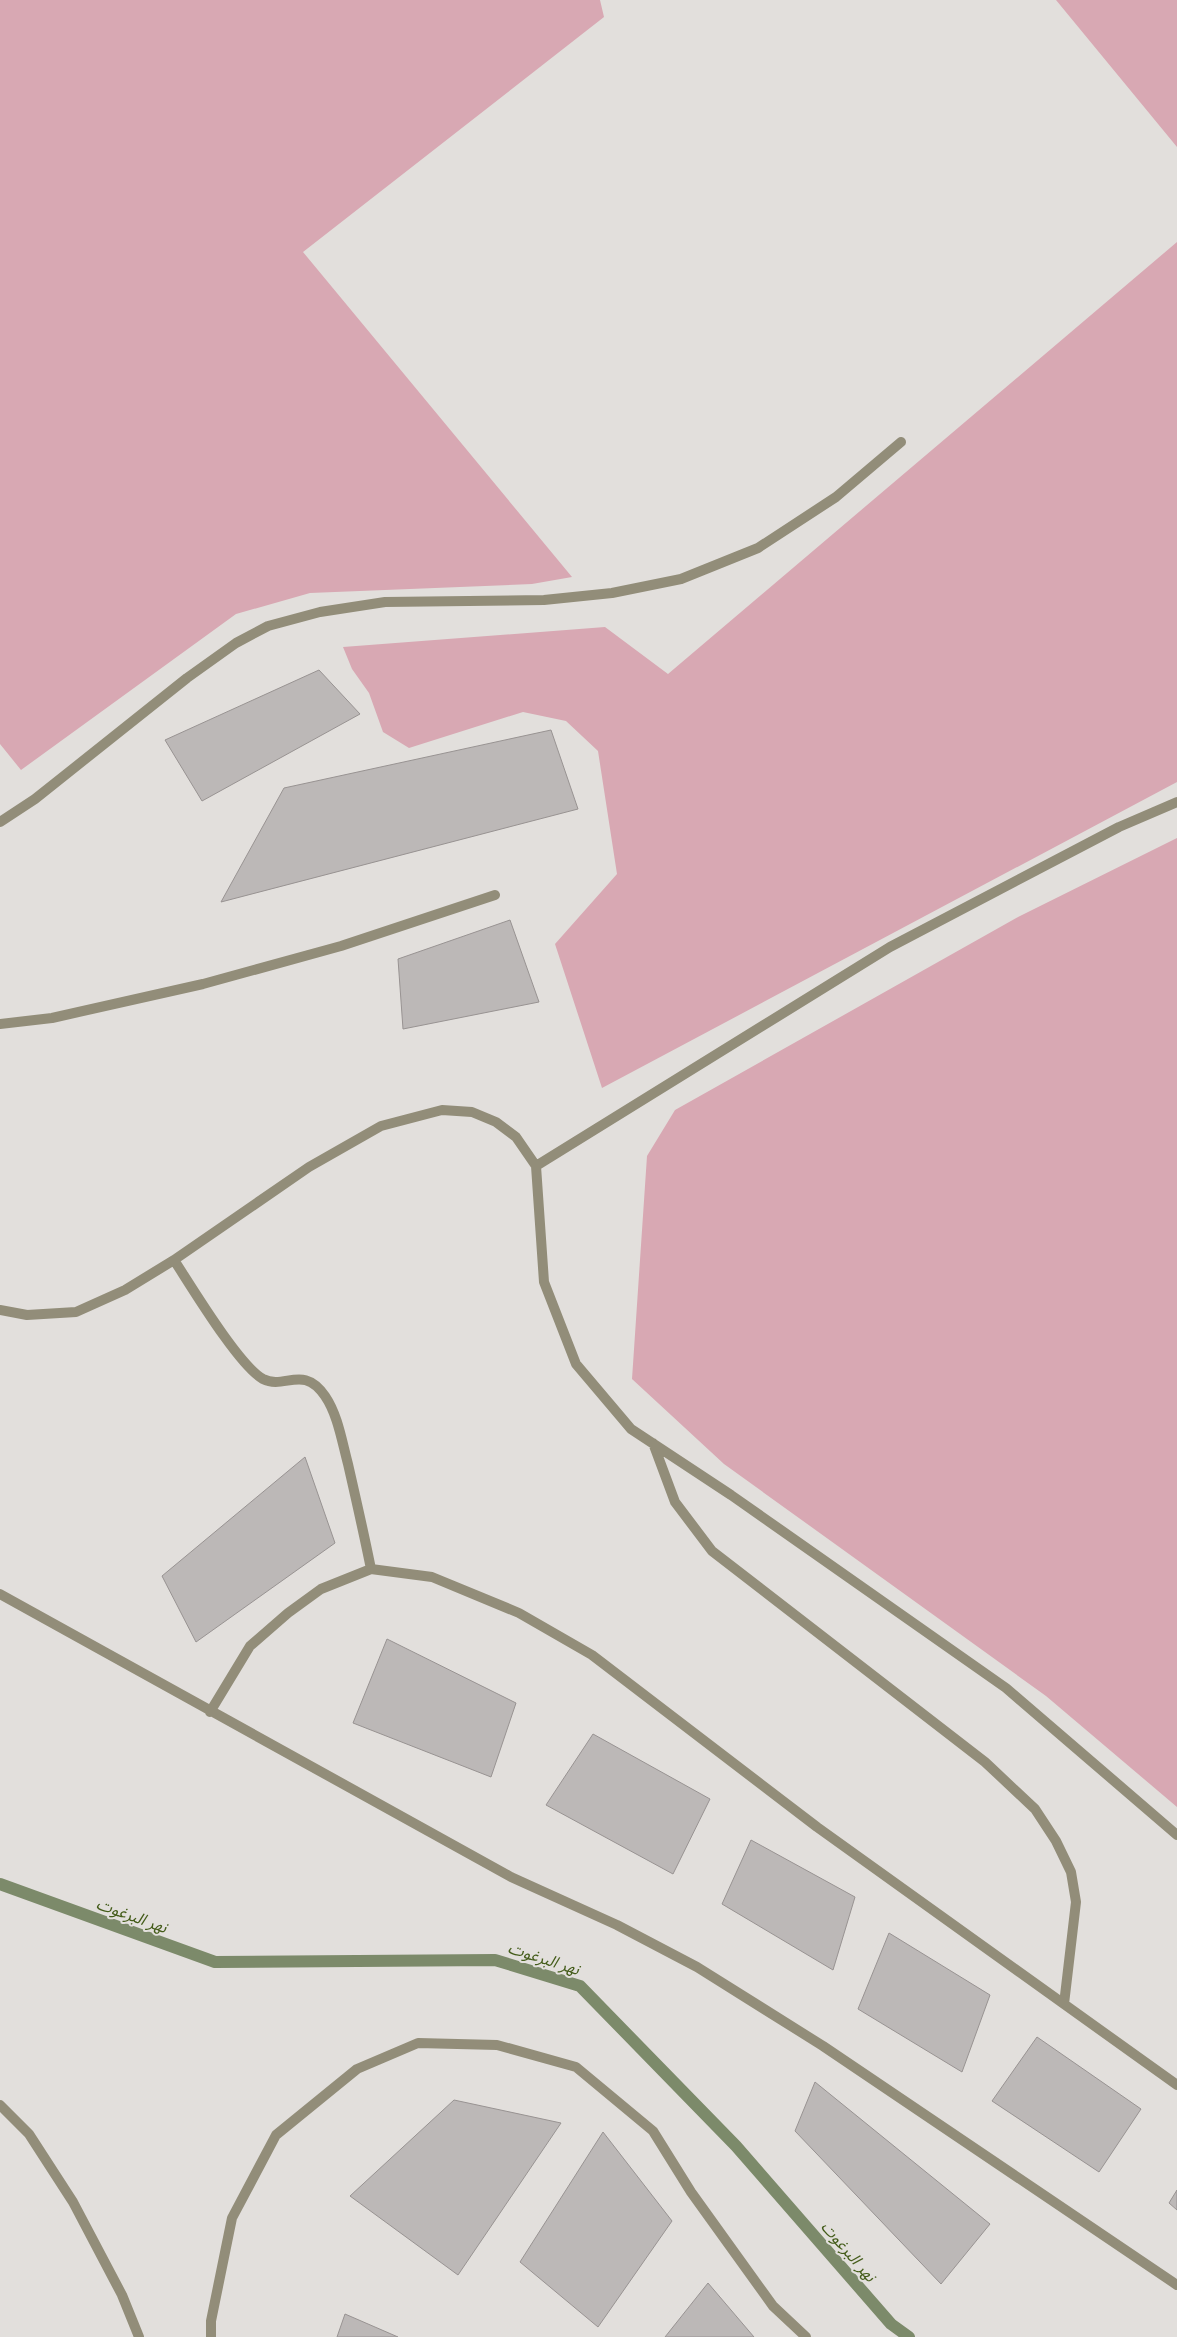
<svg xmlns="http://www.w3.org/2000/svg" width="1177" height="2337" font-family="'Open Sans','Noto Sans Arabic',sans-serif">
<style>
.green{fill:#d8a8b3}
.lines{fill:none;stroke-linecap:round;stroke-linejoin:round}
.stream{stroke:#7c8a6a;stroke-width:12}
.building{fill:#bcb8b7;stroke:#989392}
.street{stroke:#928d79;stroke-width:10}
.labels{text-anchor:middle;stroke-width:4;stroke-linejoin:round;paint-order:stroke}
.water-label{font-size:16px;font-style:italic;fill:#445c1a;stroke:#e2dfdc}
</style>
<rect width="100%" height="100%" fill="#e2dfdc"/>
<path class="green" d="M 0,0 L 600,0 L 604,17 L 303,252 L 572,577 L 532,584 L 310,593 L 236,614 L 21,770 L 0,744 Z
M 1056,0 L 1177,0 L 1177,147 Z
M 1177,242 L 1177,782 L 602,1088 L 555,944 L 617,874 L 598,751 L 566,721 L 523,712 L 409,748 L 383,732 L 369,693 L 352,669 L 343,647 L 605,627 L 668,674 Z
M 1177,838 L 1177,1807 L 1046,1696 L 724,1464 L 632,1379 L 647,1156 L 675,1110 L 1018,917 Z"/>
<g class="lines">
<path class="stream" d="M 0,1884 L 215,1962 L 495,1960 L 580,1986 L 736,2146 L 891,2324 L 909,2337"/>
</g>
<path class="building" d="M 319,670 L 360,714 L 202,801 L 165,740 Z
M 551,730 L 578,809 L 221,902 L 284,788 Z
M 510,920 L 539,1002 L 403,1029 L 398,959 Z
M 305,1457 L 335,1543 L 196,1642 L 162,1576 Z
M 387,1639 L 516,1703 L 491,1777 L 353,1723 Z
M 593,1734 L 710,1799 L 673,1874 L 546,1805 Z
M 751,1840 L 855,1897 L 833,1970 L 722,1904 Z
M 889,1933 L 990,1995 L 962,2072 L 858,2009 Z
M 1037,2037 L 1141,2109 L 1099,2172 L 992,2101 Z
M 815,2082 L 990,2224 L 941,2284 L 795,2131 Z
M 454,2100 L 561,2123 L 458,2275 L 350,2196 Z
M 603,2132 L 672,2221 L 598,2327 L 520,2262 Z
M 1177,2190 L 1177,2210 L 1169,2203 Z
M 708,2283 L 754,2337 L 665,2337 Z
M 345,2314 L 398,2337 L 337,2337 Z"/>
<g class="lines">
<path class="street" d="M 0,822 L 35,799 L 187,678 L 236,643 L 268,626 L 320,612 L 385,602 L 544,600 L 612,593 L 681,579 L 758,548 L 836,497 L 901,442
M 0,1024 L 52,1018 L 203,984 L 341,946 L 495,895
M 536,1166 L 890,947 L 1119,827 L 1177,802
M 174,1260 C 191,1286 239,1366 263,1379 C 285,1390 303,1364 325,1396 C 338,1415 342,1442 348,1464 C 356,1499 364,1534 371,1569
M 0,1310 L 27,1315 L 76,1312 L 125,1290 L 174,1260 L 309,1167 L 381,1126 L 442,1110 L 472,1112 L 496,1122 L 516,1137 L 536,1166 L 544,1282 L 576,1364 L 631,1429 L 731,1495 L 1006,1688 L 1177,1835
M 653,1443 L 675,1502 L 712,1551 L 985,1762 L 1035,1809 L 1056,1841 L 1071,1872 L 1076,1902 L 1064,2004
M 0,1594 L 511,1877 L 617,1925 L 697,1967 L 823,2046 L 1177,2285
M 210,1712 L 250,1646 L 288,1613 L 321,1589 L 371,1569 L 432,1577 L 519,1613 L 592,1655 L 817,1827 L 1177,2085
M 0,2105 L 29,2134 L 73,2202 L 122,2295 L 139,2337
M 211,2337 L 211,2321 L 232,2218 L 276,2135 L 357,2069 L 418,2043 L 497,2045 L 576,2067 L 653,2131 L 691,2192 L 773,2306 L 806,2337"/>
</g>
<g class="labels">
<g class="water-label">
<text transform="translate(132 1915) rotate(20)" y="6">نهر البرغوت</text>
<text transform="translate(544 1958) rotate(18)" y="6">نهر البرغوت</text>
<text transform="translate(849 2251) rotate(49)" y="6">نهر البرغوت</text>
</g>
</g>
</svg>
